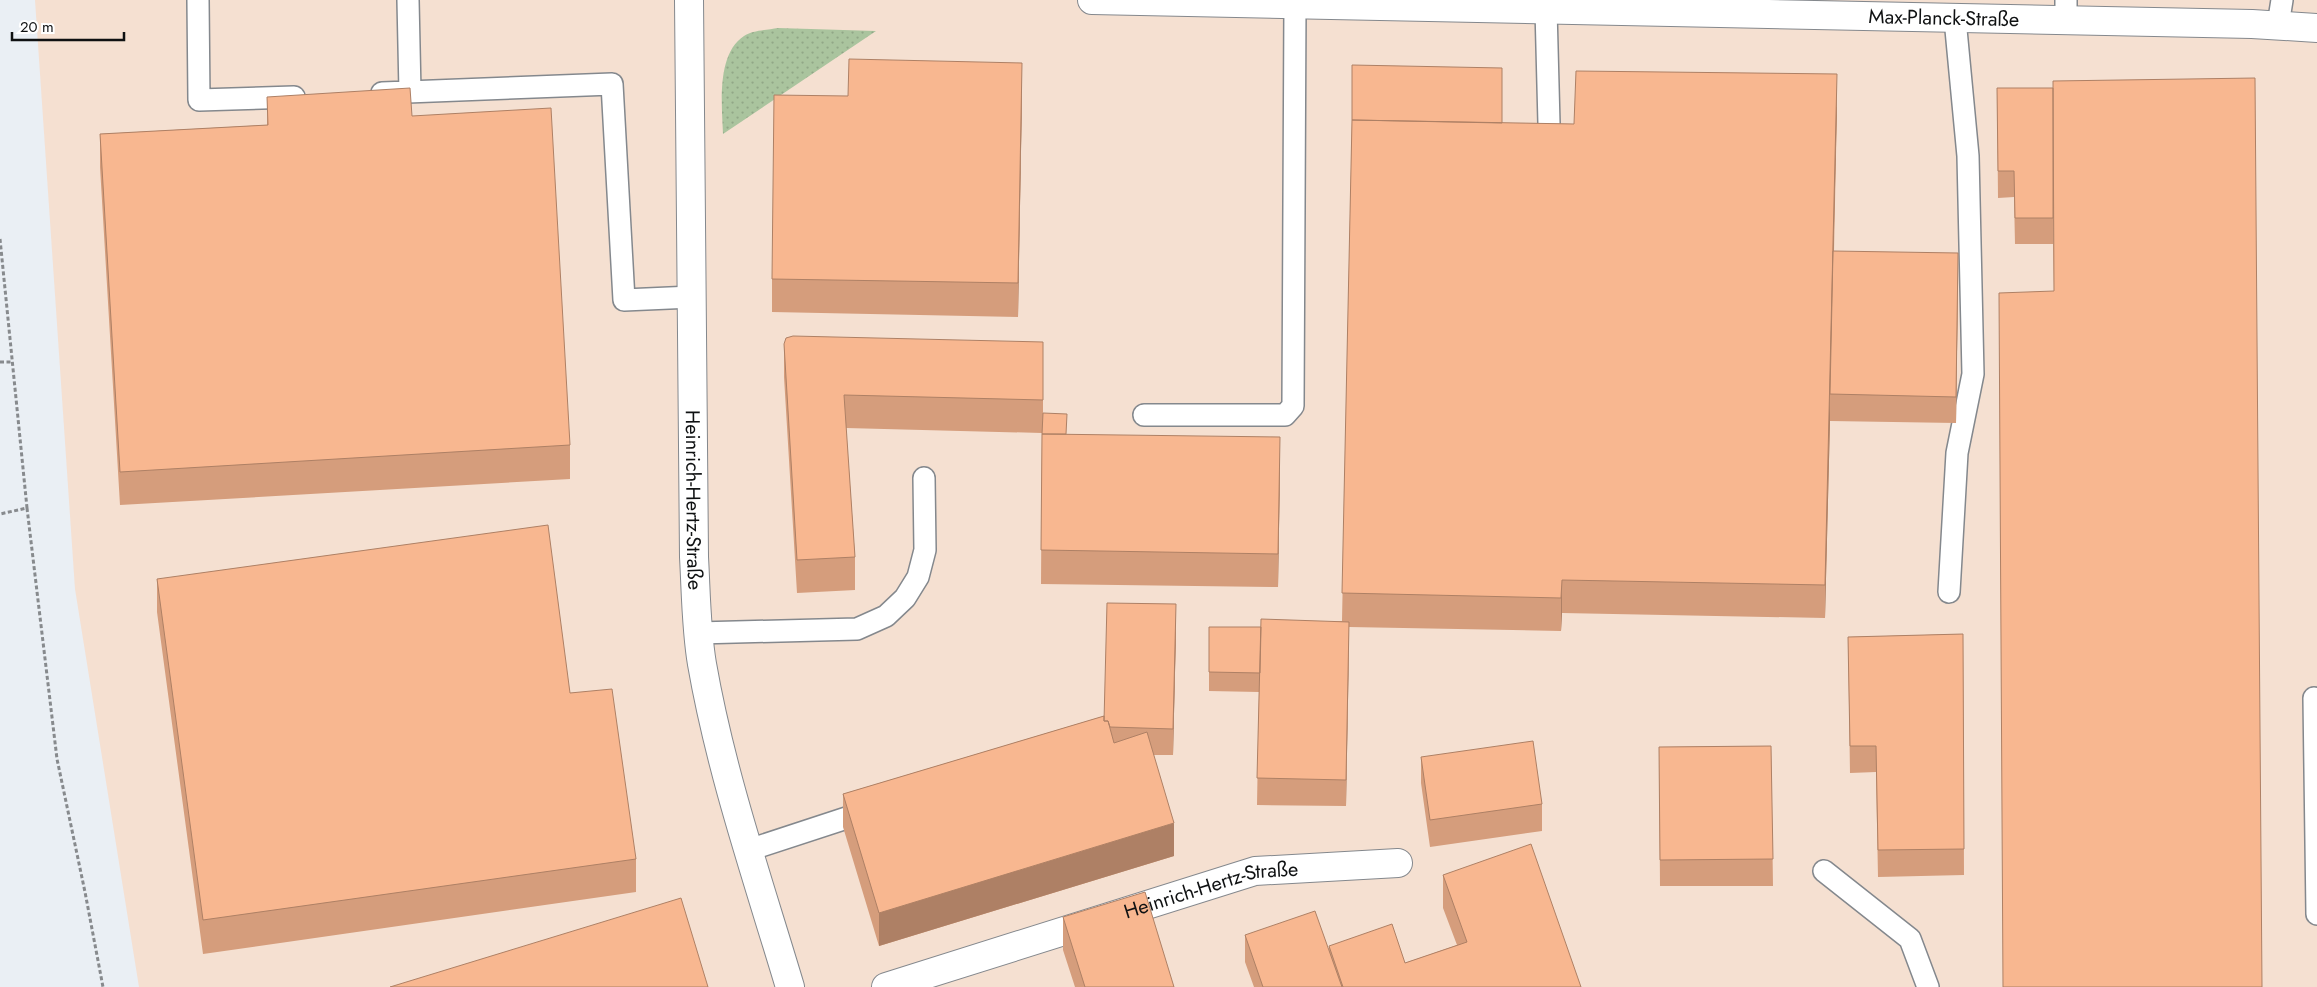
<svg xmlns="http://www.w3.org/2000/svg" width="2317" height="987" font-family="Jost,sans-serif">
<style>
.commercial{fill:#f5e0d1}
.grass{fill:url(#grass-dots)}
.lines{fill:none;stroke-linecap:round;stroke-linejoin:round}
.service-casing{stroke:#84888d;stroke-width:24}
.minor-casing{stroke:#84888d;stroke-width:30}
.tertiary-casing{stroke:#84888d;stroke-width:30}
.path{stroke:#878a8d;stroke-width:3;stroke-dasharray:4 2.5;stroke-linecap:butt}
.service{stroke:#fff;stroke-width:21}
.minor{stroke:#fff;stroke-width:28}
.tertiary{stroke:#fff;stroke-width:28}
.wall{fill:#d59d7c}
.shaded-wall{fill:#ae8065}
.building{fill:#f8b790;stroke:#ae8065}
.labels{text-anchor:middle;stroke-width:4;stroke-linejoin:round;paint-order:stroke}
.street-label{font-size:20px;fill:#0f1112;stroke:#fff}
</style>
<defs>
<pattern id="grass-dots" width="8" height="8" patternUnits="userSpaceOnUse" patternTransform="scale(1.25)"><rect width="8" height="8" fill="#aac49e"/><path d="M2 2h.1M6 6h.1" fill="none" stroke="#91a787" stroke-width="1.8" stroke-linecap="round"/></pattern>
</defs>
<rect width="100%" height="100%" fill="#eaeff4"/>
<path class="commercial" d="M 35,0 L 2317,0 L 2317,987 L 139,987 L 75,589 Z"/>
<path class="grass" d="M 778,28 L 876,31 L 723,134 C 722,106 716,54 744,36 C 753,30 768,30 778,28 Z"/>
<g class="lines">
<g class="service-casing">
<path id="service" d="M 198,0 L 199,100 L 294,97
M 408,0 L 410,92
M 2066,0 L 2066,21
M 1546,9 L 1549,124
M 2278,25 L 2282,0
M 382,93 L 612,84 L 624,300 L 692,297
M 1144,415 L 1285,415 L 1293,406 L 1295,4
M 1949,592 L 1957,453 L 1973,374 L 1968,156 L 1955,19
M 698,633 L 857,629 L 886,616 L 905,598 L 918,577 L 925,550 L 924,478
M 2314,698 L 2317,914
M 749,850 L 871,810
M 1824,871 L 1910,939 L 1928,987"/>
</g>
<g class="minor-casing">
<g id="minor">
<path id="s1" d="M 689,0 L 694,557 C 696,592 696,629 702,664 C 721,773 758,880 790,987"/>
<path id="s2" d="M 886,987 L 1255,871 L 1398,863"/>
</g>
</g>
<g class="tertiary-casing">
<g id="tertiary">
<path id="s3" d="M 1092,0 L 2252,24 L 2317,28"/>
</g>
</g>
<path class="path" d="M 0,239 L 27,508 L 0,514
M 0,362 L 12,362
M 27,508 L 57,759 L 85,892 L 103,987"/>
<use href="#service" class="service"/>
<use href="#minor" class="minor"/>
<use href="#tertiary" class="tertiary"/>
</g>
<path class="wall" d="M 1997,88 L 2053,88 L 2054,291 L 2053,244 L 2015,244 L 2014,197 L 1998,198 Z
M 848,96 L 1022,96 L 1018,317 L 772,312 L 772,279 Z
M 267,97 L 412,116 L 570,445 L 570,479 L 120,505 L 100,167 L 100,134 L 267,125 Z
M 1837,107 L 1834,251 L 1958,280 L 1956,423 L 1830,421 L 1825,618 L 1562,613 L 1561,631 L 1349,627 L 1346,806 L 1257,805 L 1259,692 L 1209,691 L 1209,627 L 1261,627 L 1342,621 L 1352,120 L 1574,124 Z
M 1043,342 L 1043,413 L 1066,434 L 1280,471 L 1278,587 L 1041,584 L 1042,433 L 846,428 L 855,557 L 855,590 L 797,593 L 784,377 L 784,344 Z
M 157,579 L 570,693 L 636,859 L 636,892 L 203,954 L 157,612 Z
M 1176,631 L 1173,755 L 1153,755 L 1174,856 L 879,946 L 843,827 L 843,794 L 1104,716 Z
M 1963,634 L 1964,875 L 1878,877 L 1876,772 L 1850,773 L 1848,637 Z
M 1771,746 L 1773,886 L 1660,886 L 1659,747 Z
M 1421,757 L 1542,804 L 1542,831 L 1430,847 L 1421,783 Z
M 1443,875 L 1581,987 L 1254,987 L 1245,962 L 1245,935 L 1329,951 L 1329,946 L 1405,963 L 1457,945 L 1443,908 Z
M 1063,917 L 1174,987 L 1075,987 L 1063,950 Z"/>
<path class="shaded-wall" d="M 1022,63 L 1022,96 L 1018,317 L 1018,283 Z
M 1837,74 L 1837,107 L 1830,394 L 1830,421 L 1825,618 L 1825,585 Z
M 1958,253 L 1958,280 L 1956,423 L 1956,397 Z
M 1280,437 L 1280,471 L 1278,587 L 1278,554 Z
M 1562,580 L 1562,613 L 1561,631 L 1561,598 Z
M 1176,604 L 1176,631 L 1173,755 L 1173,729 Z
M 1349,622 L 1349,648 L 1346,806 L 1346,780 Z
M 1174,823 L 1174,856 L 879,946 L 879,913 Z"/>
<path class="building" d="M 849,59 L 1022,63 L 1018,283 L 772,279 L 774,95 L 848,96 Z
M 1352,65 L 1502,68 L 1502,123 L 1352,120 Z
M 1576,71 L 1837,74 L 1825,585 L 1562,580 L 1561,598 L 1342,593 L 1352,120 L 1574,124 Z
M 2255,78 L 2262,987 L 2003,987 L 1999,293 L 2054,291 L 2053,81 Z
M 410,88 L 412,116 L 551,108 L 570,445 L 120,472 L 100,134 L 268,125 L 267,97 Z
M 1997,88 L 2053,88 L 2053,218 L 2015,218 L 2014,171 L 1998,171 Z
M 1833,251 L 1958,253 L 1956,397 L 1830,394 Z
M 793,336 L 1043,342 L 1043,400 L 844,395 L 855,557 L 797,560 L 784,344 L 786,338 Z
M 1043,413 L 1067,414 L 1066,434 L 1042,434 Z
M 1042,434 L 1280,437 L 1278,554 L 1041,550 Z
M 548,525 L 570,693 L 612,689 L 636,859 L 203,920 L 157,579 Z
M 1107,603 L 1176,604 L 1173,729 L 1110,727 L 1108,721 L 1104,721 Z
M 1261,619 L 1349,622 L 1346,780 L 1257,778 Z
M 1209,627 L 1261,627 L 1260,673 L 1209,672 Z
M 1963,634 L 1964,849 L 1878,850 L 1876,746 L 1850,746 L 1848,637 Z
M 1104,716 L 1104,721 L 1108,721 L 1114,743 L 1147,732 L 1174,823 L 879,913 L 843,794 Z
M 1533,741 L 1542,804 L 1430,820 L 1421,757 Z
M 1771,746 L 1773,859 L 1660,860 L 1659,747 Z
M 1531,844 L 1581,987 L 1343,987 L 1329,946 L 1392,924 L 1405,963 L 1467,942 L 1443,875 Z
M 1145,892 L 1174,987 L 1085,987 L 1063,917 Z
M 681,898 L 708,987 L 390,987 Z
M 1315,911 L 1342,987 L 1263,987 L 1245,935 Z"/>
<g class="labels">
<g class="street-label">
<text dy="7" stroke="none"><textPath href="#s3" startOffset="852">Max-Planck-Straße</textPath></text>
<text dy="7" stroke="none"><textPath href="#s1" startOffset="500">Heinrich-Hertz-Straße</textPath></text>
<text dy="7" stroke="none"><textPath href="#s2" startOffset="340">Heinrich-Hertz-Straße</textPath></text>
</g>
</g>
<path d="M12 32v8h112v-8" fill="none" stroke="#0f1112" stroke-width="2.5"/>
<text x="20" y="32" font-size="15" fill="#0f1112" stroke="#ffffff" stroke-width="4" paint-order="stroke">20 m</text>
</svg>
